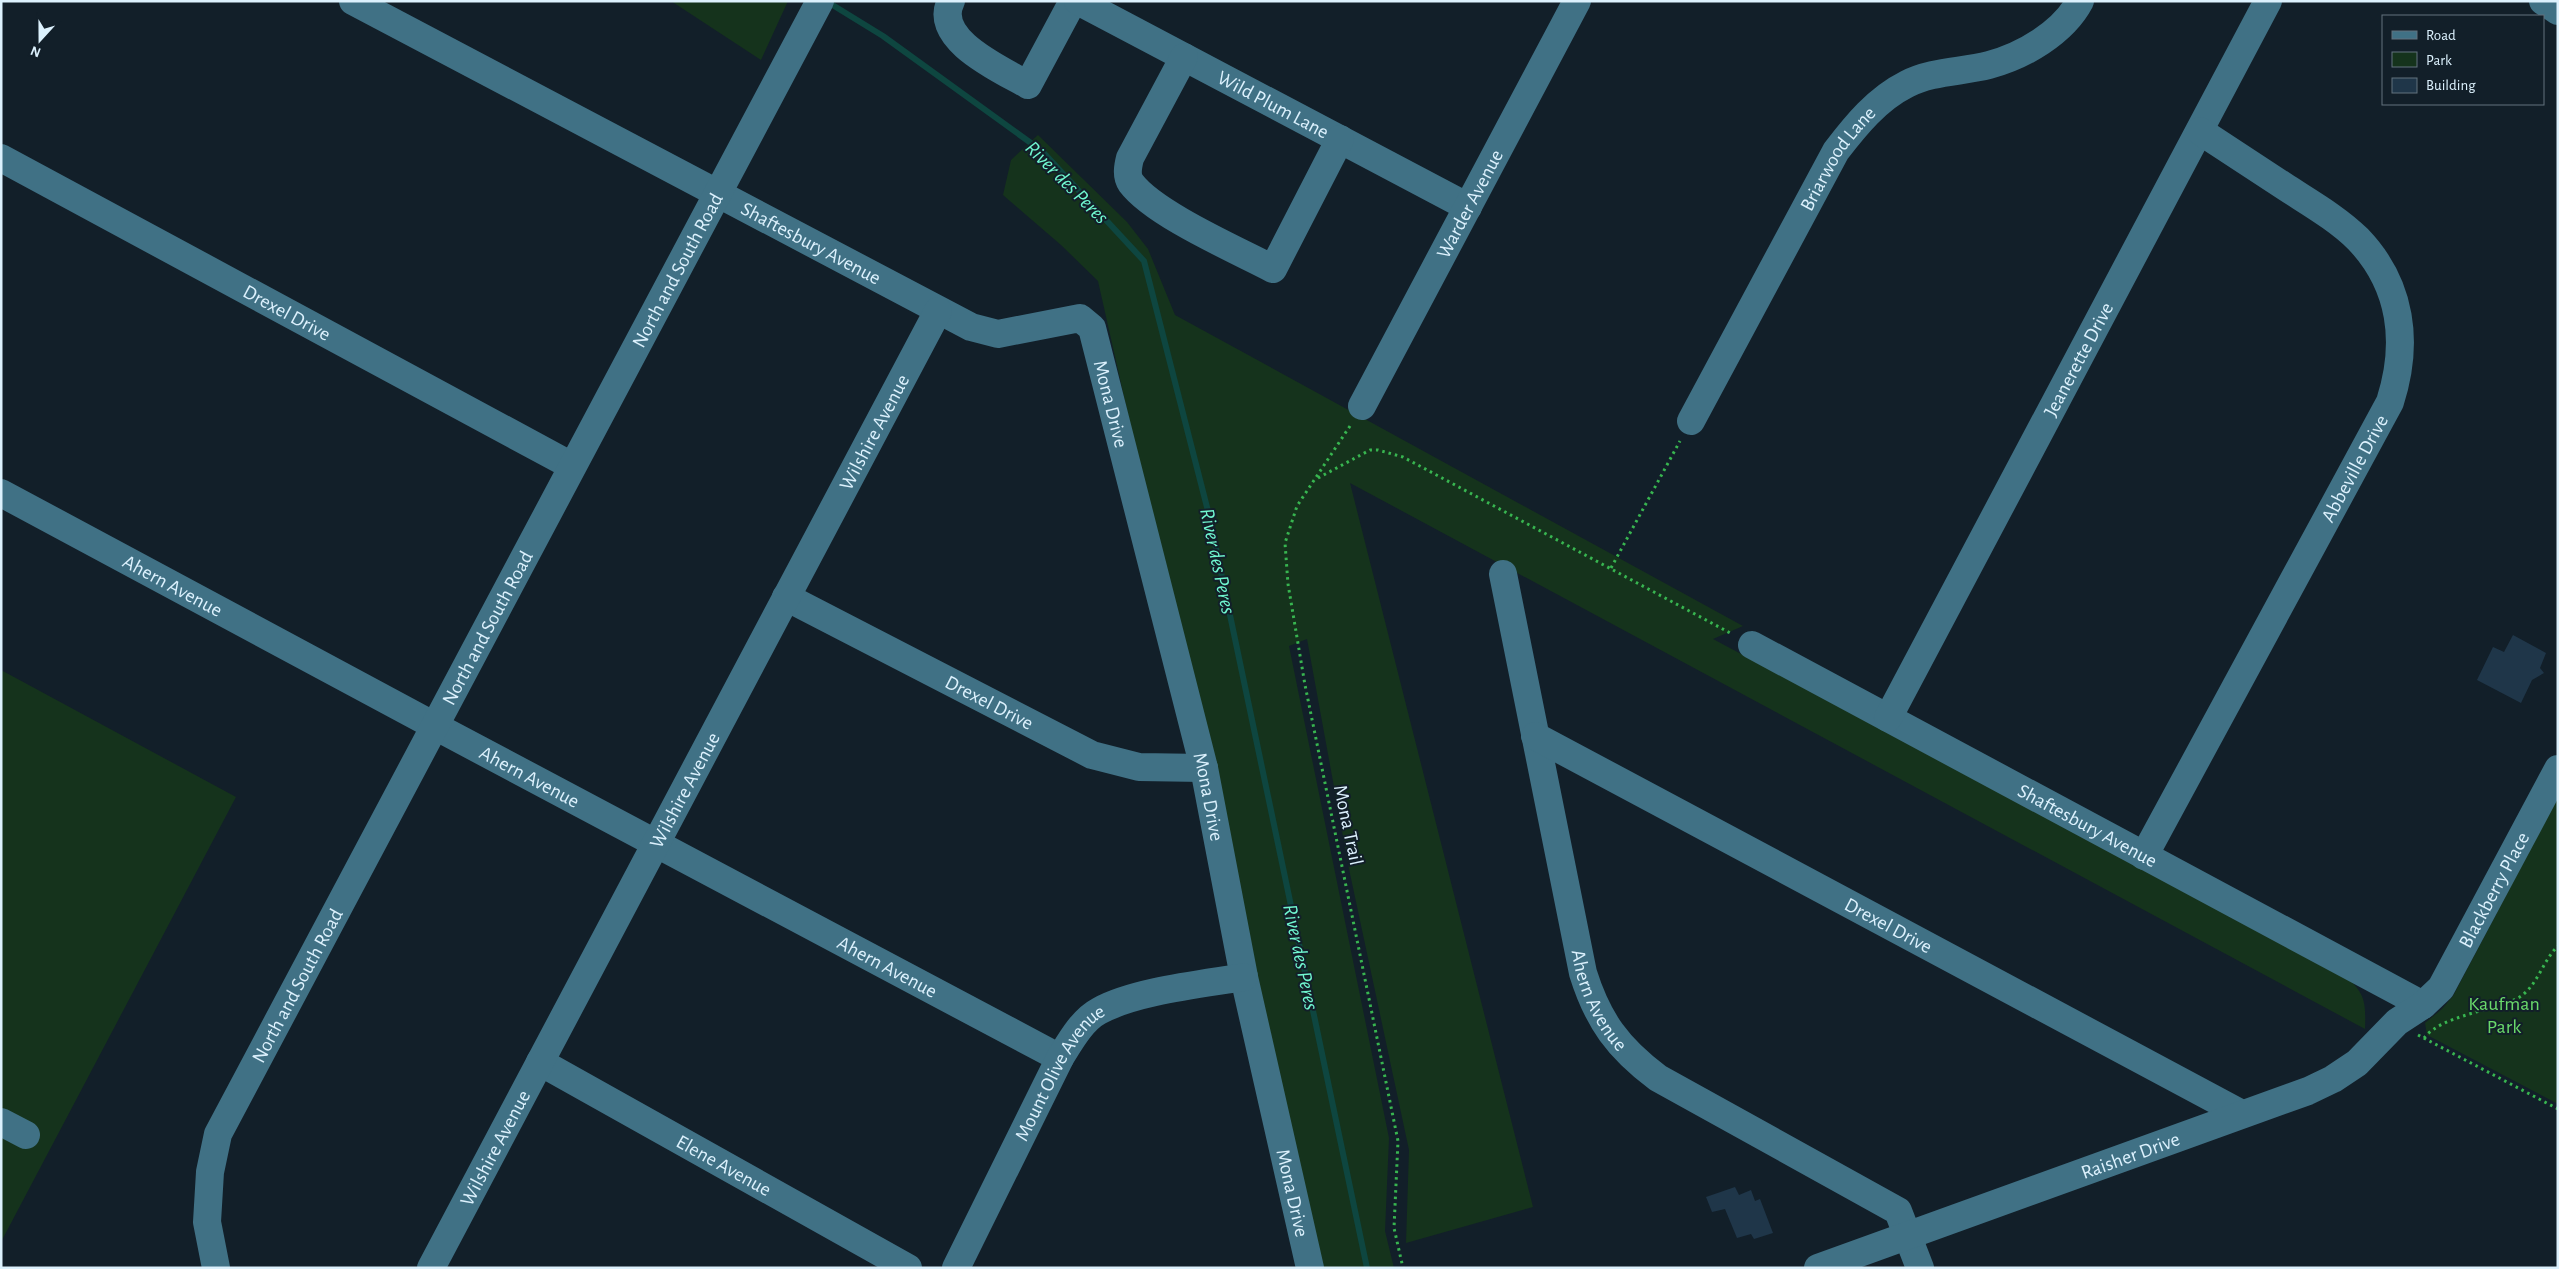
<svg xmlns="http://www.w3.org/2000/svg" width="2559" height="1269" font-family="'Alegreya Sans',sans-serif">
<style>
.green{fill:#15331c}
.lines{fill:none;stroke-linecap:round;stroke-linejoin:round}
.stream{stroke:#0e4640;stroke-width:6}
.building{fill:#1f3649}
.path{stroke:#38b550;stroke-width:3;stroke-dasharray:2.5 4;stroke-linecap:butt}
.minor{stroke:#407185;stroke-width:28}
.labels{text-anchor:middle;stroke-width:4;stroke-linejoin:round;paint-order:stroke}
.street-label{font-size:20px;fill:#dcf1fd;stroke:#121f29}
.park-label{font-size:20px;fill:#6ada6b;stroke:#121f29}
.water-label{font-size:21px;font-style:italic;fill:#70f7d0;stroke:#121f29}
</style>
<rect width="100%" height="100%" fill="#121f29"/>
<path class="green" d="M 671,1 L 788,1 L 761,60 Z
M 1038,135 L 1127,222 L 1148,249 L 1175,315 L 1743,626 L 1713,639 L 2343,974 C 2365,993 2366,1000 2365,1029 L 1350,483 L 1533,1207 L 1406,1243 L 1409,1150 L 1349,869 L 1307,639 L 1289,646 L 1389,1138 L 1385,1231 L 1394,1268 L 1320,1268 L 1098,281 L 1061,245 L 1003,195 L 1011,160 Z
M 1,670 L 236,797 L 1,1242 Z
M 2558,797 L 2558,1104 L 2427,1035 L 2425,1023 L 2442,1009 L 2453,996 Z"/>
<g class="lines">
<path class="stream" d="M 826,1 L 883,36 L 1042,151 L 1144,261 L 1209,515 L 1367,1268"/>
</g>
<path class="building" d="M 2513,635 L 2546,653 L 2540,668 L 2544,673 L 2532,680 L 2521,703 L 2477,680 L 2493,647 L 2504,652 Z
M 1735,1187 L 1739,1195 L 1751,1190 L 1755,1201 L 1760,1199 L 1773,1233 L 1754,1239 L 1751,1234 L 1737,1238 L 1725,1209 L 1712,1212 L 1706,1197 Z"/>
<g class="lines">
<path class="path" d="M 1350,426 L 1297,506 L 1285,543 L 1288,584 L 1305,685 L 1398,1141 L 1394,1228 L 1403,1268
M 1318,478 L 1370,450 L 1378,450 L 1403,457 L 1732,634
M 1611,568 L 1680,441
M 2418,1035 L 2558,1109
M 2424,1038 C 2441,1016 2491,1011 2516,999 C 2537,989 2542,961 2558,946"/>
<g class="minor">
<path id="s1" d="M 353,1 L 971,327 L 998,334 L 1080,318 L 1092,328 L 1204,768 L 1244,977 L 1310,1268"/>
<path d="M 951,1 C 931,39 1002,70 1028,85 L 1073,1"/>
<path id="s2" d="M 1078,1 L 1468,207"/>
<path d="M 2543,1 L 2558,11"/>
<path d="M 1184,57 L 1130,158 C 1128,166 1126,176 1131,183 C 1154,214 1237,250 1273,269 L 1340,139"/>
<path id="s3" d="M 1,158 L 572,466"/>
<path id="s4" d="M 1362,406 L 1577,1"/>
<path id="s5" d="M 1691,421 L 1836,151 C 1856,125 1877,99 1907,84 C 1932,71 1962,72 1989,65 C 2023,56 2063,33 2080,1"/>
<path id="s6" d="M 1,493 L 433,725 L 1060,1058"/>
<path id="s7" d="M 1503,574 L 1583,973 C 1598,1021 1618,1048 1658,1078 L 1898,1211 L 1920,1268"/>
<path id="s8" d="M 786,597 L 1092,755 L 1139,767 L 1204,768"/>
<path id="s9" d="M 1752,645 L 2423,1005"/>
<path id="s10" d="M 1888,718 L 2268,1"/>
<path id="s11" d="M 1535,736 L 2242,1114"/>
<path id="s12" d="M 2144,856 L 2390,402 C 2409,343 2402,285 2358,239 C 2338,219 2310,203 2287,188 C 2258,169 2229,150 2200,131"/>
<path id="s13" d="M 540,1062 L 908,1268"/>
<path d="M 1,1122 L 26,1135"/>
<path id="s14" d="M 216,1268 L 207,1222 L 210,1172 L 218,1134 L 820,1"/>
<path id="s15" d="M 431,1268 L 938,311"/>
<path id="s16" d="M 956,1268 L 1060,1058 C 1070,1042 1082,1020 1099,1011 C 1135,991 1203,984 1244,977"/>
<path id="s17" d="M 1818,1268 L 2308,1091 L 2333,1079 L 2357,1063 L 2397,1022 L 2423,1005 L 2441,988 L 2558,769"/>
</g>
</g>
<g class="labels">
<g class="street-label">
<text dy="7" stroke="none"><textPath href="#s2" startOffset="221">Wild Plum Lane</textPath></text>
<text dy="7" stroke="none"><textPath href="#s5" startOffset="301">Briarwood Lane</textPath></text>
<text dy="7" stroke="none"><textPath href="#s4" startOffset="229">Warder Avenue</textPath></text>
<text dy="7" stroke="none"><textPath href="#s1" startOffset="518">Shaftesbury Avenue</textPath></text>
<text dy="7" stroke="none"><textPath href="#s14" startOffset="1114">North and South Road</textPath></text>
<text dy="7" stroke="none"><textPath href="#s3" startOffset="325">Drexel Drive</textPath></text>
<text dy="7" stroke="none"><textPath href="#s10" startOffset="406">Jeanerette Drive</textPath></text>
<text dy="7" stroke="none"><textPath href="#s1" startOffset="904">Mona Drive</textPath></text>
<text dy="7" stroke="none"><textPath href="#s15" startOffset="946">Wilshire Avenue</textPath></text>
<text dy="7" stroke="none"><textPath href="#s12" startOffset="441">Abbeville Drive</textPath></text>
<text dy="7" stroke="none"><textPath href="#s6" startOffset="195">Ahern Avenue</textPath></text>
<text dy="7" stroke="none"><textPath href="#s14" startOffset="709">North and South Road</textPath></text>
<text dy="7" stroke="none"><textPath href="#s8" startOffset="229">Drexel Drive</textPath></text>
<text dy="7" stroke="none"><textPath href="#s6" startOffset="600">Ahern Avenue</textPath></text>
<text dy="7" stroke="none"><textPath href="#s15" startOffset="541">Wilshire Avenue</textPath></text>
<text dy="7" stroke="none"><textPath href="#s1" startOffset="1309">Mona Drive</textPath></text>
<text transform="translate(1349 825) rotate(78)" y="7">Mona Trail</text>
<text dy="7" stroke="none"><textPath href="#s9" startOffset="381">Shaftesbury Avenue</textPath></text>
<text dy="7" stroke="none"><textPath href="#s17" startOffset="802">Blackberry Place</textPath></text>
<text dy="7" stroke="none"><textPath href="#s11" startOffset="401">Drexel Drive</textPath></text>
<text dy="7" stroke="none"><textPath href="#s6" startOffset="1005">Ahern Avenue</textPath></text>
<text dy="7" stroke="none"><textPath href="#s14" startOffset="304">North and South Road</textPath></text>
<text dy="7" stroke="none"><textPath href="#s7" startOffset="438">Ahern Avenue</textPath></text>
<text dy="7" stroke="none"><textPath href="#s16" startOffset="222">Mount Olive Avenue</textPath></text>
<text dy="7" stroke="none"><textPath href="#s15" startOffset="136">Wilshire Avenue</textPath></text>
<text dy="7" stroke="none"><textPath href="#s17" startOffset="332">Raisher Drive</textPath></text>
<text dy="7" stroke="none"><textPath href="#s13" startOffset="211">Elene Avenue</textPath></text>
<text dy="7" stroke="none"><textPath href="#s1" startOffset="1714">Mona Drive</textPath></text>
</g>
<g class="park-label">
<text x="2504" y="1010">Kaufman<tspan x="2504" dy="23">Park</tspan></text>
</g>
<g class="water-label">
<text transform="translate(1067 182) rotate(45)" y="7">River des Peres</text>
<text transform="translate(1218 561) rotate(78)" y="7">River des Peres</text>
<text transform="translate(1301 957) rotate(78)" y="7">River des Peres</text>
</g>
</g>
<rect width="2559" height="1269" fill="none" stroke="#dcf1fd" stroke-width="5"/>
<rect x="2382" y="15" width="162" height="90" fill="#121f29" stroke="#63737e"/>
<rect x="2392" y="31" width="25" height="8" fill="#407185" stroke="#63737e"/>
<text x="2426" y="40" font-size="15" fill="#dcf1fd">Road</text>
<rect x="2392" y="52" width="25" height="15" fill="#15331c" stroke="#63737e"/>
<text x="2426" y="65" font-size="15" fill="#dcf1fd">Park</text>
<rect x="2392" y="78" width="25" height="15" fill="#1f3649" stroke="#63737e"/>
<text x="2426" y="90" font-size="15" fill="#dcf1fd">Building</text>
<g transform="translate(40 40) rotate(201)" stroke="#121f29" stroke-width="4" paint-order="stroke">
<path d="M0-4L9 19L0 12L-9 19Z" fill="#dcf1fd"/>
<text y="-8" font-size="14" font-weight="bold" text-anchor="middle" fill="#dcf1fd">N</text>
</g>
</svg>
